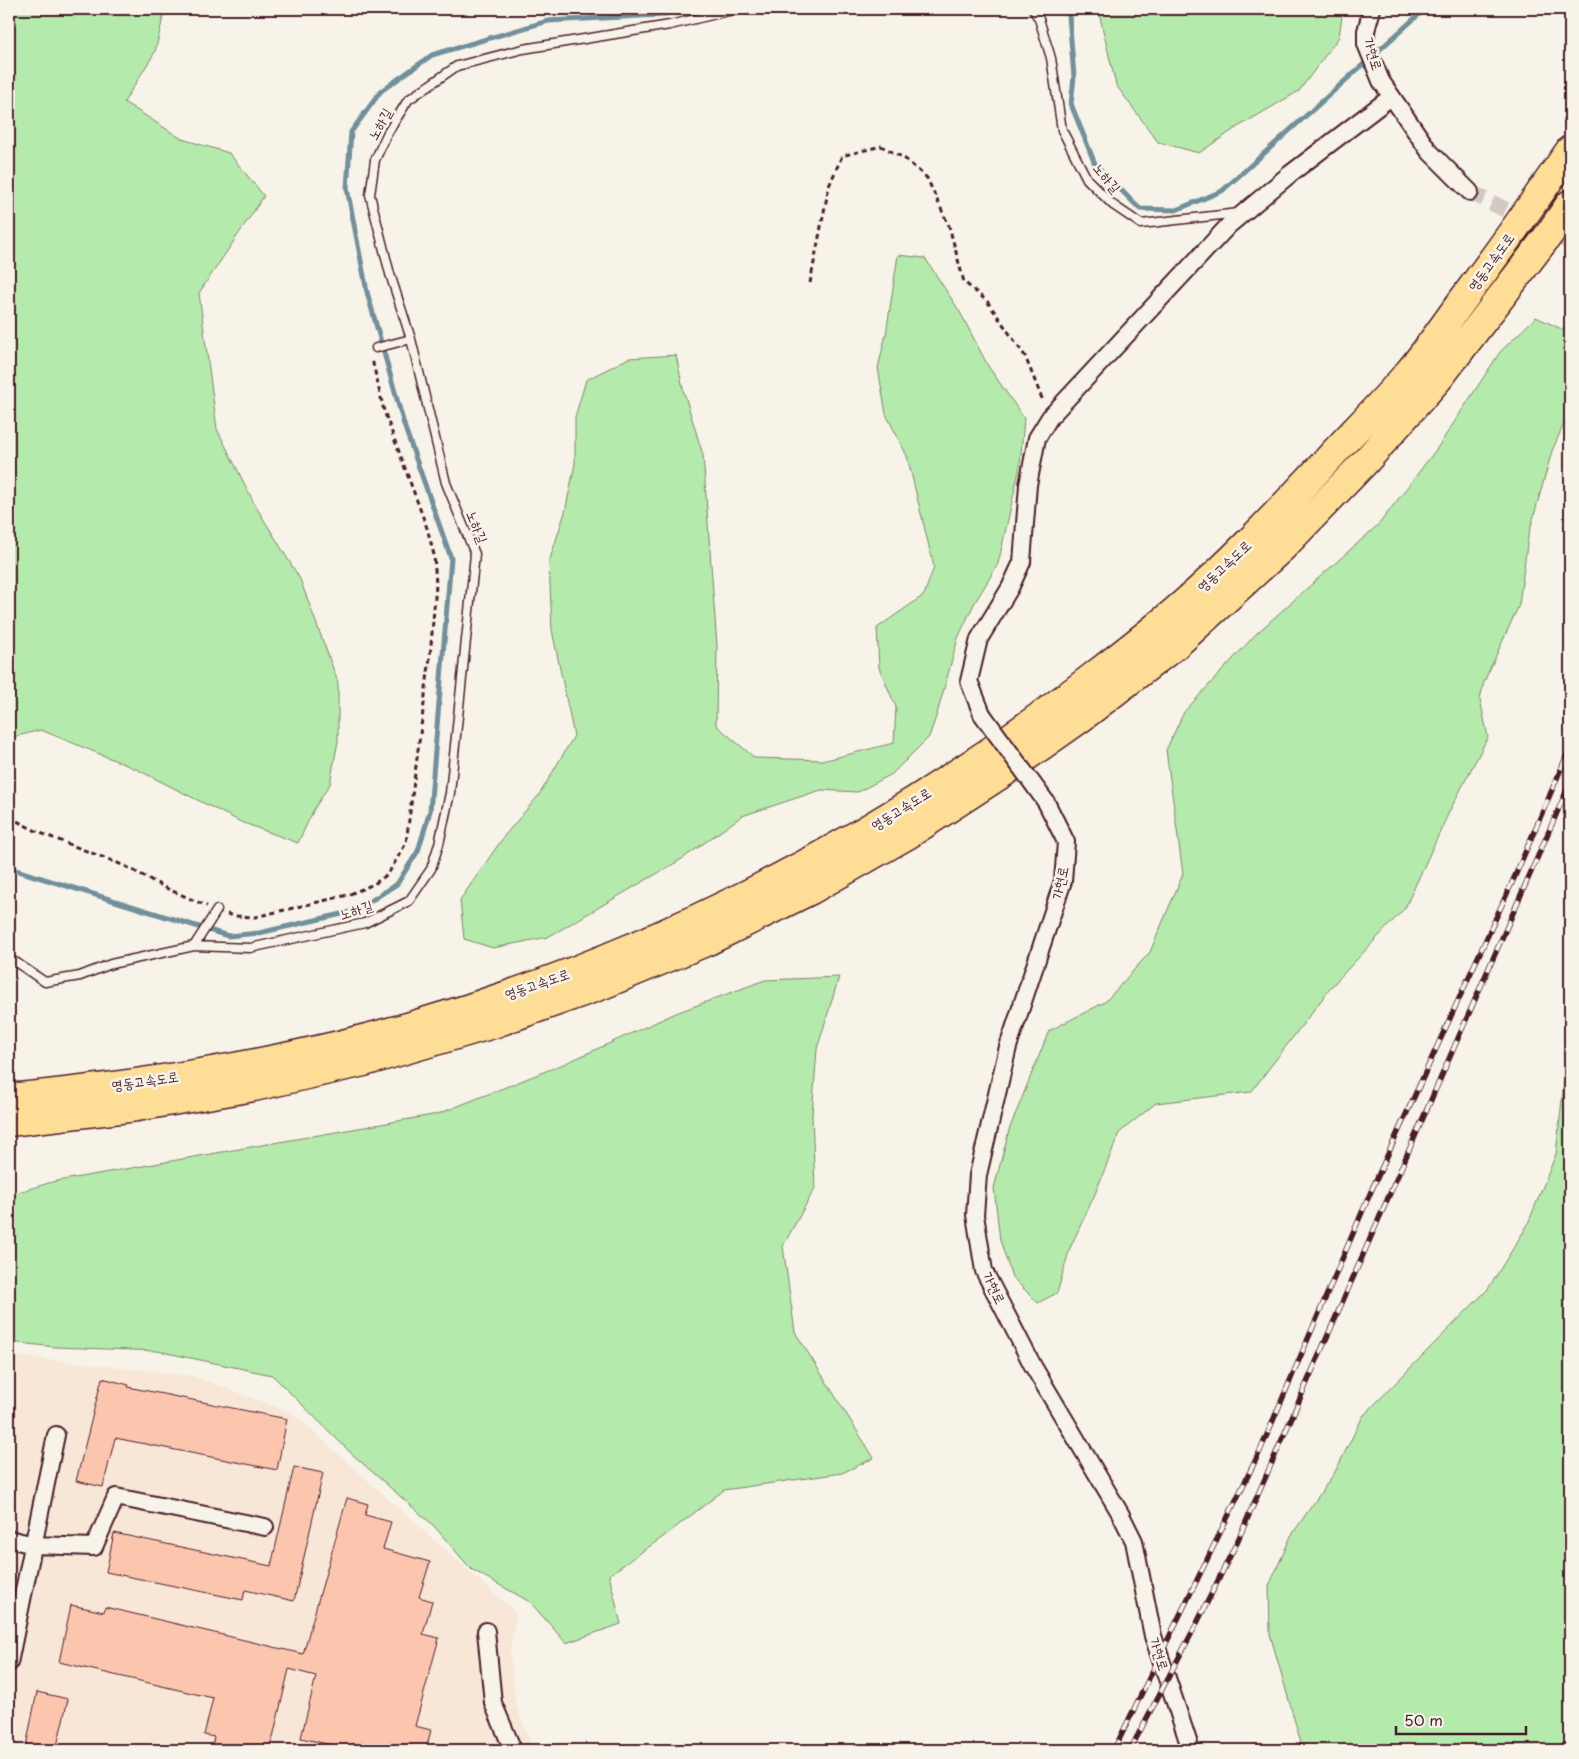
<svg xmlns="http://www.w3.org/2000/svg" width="1579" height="1759" font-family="'Playpen Sans','Poor Story',sans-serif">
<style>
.built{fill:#f8e6d7}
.green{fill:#b4eaac;stroke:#7f846c}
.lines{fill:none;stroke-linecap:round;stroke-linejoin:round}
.stream{stroke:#71909b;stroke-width:5}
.building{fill:#fcc6ae;stroke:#4a1f2b}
.street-tunnel{stroke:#d4c9c2;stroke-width:16;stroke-dasharray:16 8;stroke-linecap:butt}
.lane-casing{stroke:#4a1f2b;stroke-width:11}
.street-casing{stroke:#4a1f2b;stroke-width:20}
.highway-casing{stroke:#4a1f2b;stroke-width:31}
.path{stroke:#4a1f2b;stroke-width:3;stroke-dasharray:5 4;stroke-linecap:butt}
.lane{stroke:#f7f3e8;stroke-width:8}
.street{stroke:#f7f3e8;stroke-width:16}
.highway{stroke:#fedd96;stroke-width:28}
.rail-casing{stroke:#4a1f2b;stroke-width:5.5}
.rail{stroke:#f7f3e8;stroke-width:4;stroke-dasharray:11;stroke-linecap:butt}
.street-bridge-casing{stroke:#4a1f2b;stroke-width:20;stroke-linecap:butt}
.street-bridge{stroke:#f7f3e8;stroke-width:16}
.labels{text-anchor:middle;stroke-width:5;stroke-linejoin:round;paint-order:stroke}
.street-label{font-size:14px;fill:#4a1f2b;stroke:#f7f3e8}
</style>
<rect width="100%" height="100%" fill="#f7f3e8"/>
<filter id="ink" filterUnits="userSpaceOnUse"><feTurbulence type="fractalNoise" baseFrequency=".02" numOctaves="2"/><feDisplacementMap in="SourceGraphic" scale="10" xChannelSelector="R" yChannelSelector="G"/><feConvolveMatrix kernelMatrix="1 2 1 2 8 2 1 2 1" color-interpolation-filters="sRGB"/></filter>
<g filter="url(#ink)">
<path class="built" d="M 9,1355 L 193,1376 L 292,1413 L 516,1613 L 510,1652 L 516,1706 L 534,1750 L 9,1750 Z"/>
<path class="green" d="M 9,9 L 165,9 L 155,52 L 124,102 L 182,139 L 229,153 L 264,196 L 199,293 L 217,429 L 255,505 L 300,579 L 338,682 L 338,741 L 330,784 L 314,809 L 298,843 L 241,822 L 136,769 L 41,730 L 9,738 Z
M 1098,9 L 1343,9 L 1339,37 L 1299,91 L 1236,128 L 1199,153 L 1158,142 L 1116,85 Z
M 898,255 L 925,258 L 960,312 L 988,366 L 1024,418 L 1020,466 L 998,564 L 974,604 L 958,638 L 937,714 L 929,737 L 892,774 L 858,792 L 821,790 L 742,816 L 682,859 L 548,937 L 493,948 L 464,939 L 460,900 L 505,835 L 539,795 L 574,736 L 552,630 L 549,562 L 565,512 L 575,464 L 575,417 L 586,380 L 629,358 L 676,355 L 683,389 L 703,455 L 717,646 L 716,725 L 755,758 L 826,760 L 894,743 L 896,707 L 879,668 L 877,628 L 924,595 L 934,567 L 907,456 L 886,414 L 878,368 L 886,334 Z
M 1536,317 L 1570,333 L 1570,410 L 1552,451 L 1528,537 L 1519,605 L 1484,682 L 1480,699 L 1488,737 L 1449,812 L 1405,908 L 1332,986 L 1251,1092 L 1156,1103 L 1119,1133 L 1095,1194 L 1070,1248 L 1057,1293 L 1038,1303 L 1012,1277 L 1000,1240 L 994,1188 L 1009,1130 L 1049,1031 L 1105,1002 L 1150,952 L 1183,874 L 1166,750 L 1184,712 L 1256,634 L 1379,524 L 1438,447 L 1500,352 Z
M 839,977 L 817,1049 L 812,1116 L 815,1188 L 783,1246 L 795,1332 L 874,1458 L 842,1473 L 724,1490 L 663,1537 L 609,1575 L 621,1624 L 566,1643 L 530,1602 L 471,1569 L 433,1525 L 353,1455 L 272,1375 L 157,1351 L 56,1347 L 9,1342 L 9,1195 L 52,1182 L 438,1114 L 566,1063 L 676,1013 L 765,980 Z
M 1570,1026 L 1570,1750 L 1303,1750 L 1270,1634 L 1269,1586 L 1291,1536 L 1335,1472 L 1363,1416 L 1488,1289 L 1527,1226 L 1556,1154 Z"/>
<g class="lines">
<path class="stream" d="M 1066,9 L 1069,15 L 1074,77 L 1071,104 L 1095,164 L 1140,209 L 1176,210 L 1222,191 L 1425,9
M 9,868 L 228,936 L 259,933 L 355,911 L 397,884 L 418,851 L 430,811 L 451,558 L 405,428 L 367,292 L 347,188 L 351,132 L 381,91 L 432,55 L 548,21 L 659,15 L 686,9"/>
</g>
<path class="building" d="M 102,1378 L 129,1385 L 128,1387 L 287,1419 L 277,1470 L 115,1438 L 103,1487 L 76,1481 Z
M 294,1467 L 323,1473 L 294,1601 L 245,1590 L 243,1600 L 106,1572 L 114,1533 L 271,1566 Z
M 347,1498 L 368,1504 L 365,1515 L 391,1522 L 383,1549 L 430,1562 L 419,1597 L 432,1601 L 423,1634 L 439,1638 L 415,1726 L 431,1730 L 426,1750 L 353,1750 L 301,1738 L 316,1676 L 289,1669 L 270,1750 L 211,1750 L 214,1737 L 204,1735 L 213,1698 L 59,1662 L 71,1605 L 104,1612 L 105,1607 L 303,1654 Z
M 37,1692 L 68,1699 L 56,1750 L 45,1750 L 26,1746 Z"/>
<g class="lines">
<path class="street-tunnel" d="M 1470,192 L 1570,242"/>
<g class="lane-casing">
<path id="lane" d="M 1033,9 L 1039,19 L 1051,58 L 1062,130 L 1087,179 L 1113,205 L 1141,224 L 1239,213
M 376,348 L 411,339
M 194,946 L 217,910
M 9,960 L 17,963 L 45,982 L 80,976 L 111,964 L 194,946 L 250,948 L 365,923 L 409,901 L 431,869 L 439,844 L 450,793 L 475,554 L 446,483 L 411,339 L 390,274 L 370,195 L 375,160 L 387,134 L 408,100 L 457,66 L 523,49 L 670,25 L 737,9"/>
</g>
<g class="street-casing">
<path id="street" d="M 1372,9 L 1366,31 L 1366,44 L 1381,81 L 1429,151 L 1470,192
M 982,714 L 969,681 L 979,639 L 1010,588 L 1022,562 L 1028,485 L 1037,438 L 1050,417 L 1229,225 L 1290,174 L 1391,97
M 1046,802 L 1066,842 L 1063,881 L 1008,1047 L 978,1175 L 975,1215 L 984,1271 L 1033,1366 L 1120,1513 L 1134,1541 L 1153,1636 L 1191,1750
M 9,1539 L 34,1545 L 94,1547 L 116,1497 L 265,1527
M 486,1631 L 493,1703 L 513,1750
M 9,1663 L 56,1435"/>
</g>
<g class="highway-casing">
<path id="highway" d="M 9,1098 C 144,1085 280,1064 411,1026 C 652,956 878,840 1078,688 C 1113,661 1149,634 1182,605 C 1235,559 1282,508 1330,457 C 1356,429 1383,402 1408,373 C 1426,352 1442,328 1459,305 C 1497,254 1534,202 1570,150
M 9,1122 L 137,1107 L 254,1087 L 364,1062 L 490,1025 L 600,986 L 708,941 L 811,890 L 909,834 L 1003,773 L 1081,718 L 1176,645 L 1283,547 L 1366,461 L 1439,378 L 1550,233 L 1570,204"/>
</g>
<path class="path" d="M 810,283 L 829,186 L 842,156 L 881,146 L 904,158 L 927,178 L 949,226 L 964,282 L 987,301 L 1025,356 L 1043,401
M 9,817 L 38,832 L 125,866 L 168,889 L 207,906
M 227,914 L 234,916 L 255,917 L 348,895 L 374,884 L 388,874 L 406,843 L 430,657 L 436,585 L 434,555 L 427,528 L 384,411 L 372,359"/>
<use href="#lane" class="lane"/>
<use href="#street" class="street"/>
<use href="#highway" class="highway"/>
<g class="rail-casing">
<path id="rail" d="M 1114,1750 L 1260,1451 L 1372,1189 L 1515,876 L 1570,748
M 1130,1750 L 1196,1625 L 1238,1540 L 1570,783"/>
</g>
<use href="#rail" class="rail"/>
<g class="street-bridge-casing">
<path id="street-bridge" d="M 982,714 L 1046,802"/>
</g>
<use href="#street-bridge" class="street-bridge"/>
</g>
</g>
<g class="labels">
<g class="street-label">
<text transform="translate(1373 54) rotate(73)" y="5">가현로</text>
<text transform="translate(380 124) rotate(-61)" y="5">노하길</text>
<text transform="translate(1107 178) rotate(50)" y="5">노하길</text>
<text transform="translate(1491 262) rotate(-54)" y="5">영동고속도로</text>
<text transform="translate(477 527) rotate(68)" y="5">노하길</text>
<text transform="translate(1224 566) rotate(-43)" y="5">영동고속도로</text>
<text transform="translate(901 809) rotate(-32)" y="5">영동고속도로</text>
<text transform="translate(1060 883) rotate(-78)" y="5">가현로</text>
<text transform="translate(356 910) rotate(-18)" y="5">노하길</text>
<text transform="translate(537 984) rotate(-19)" y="5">영동고속도로</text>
<text transform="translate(145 1081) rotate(-8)" y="5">영동고속도로</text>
<text transform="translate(994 1288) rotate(64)" y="5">가현로</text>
<text transform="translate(1159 1654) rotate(72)" y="5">가현로</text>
</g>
</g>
<rect width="1579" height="1759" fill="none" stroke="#f7f3e8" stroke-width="30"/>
<rect x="15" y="15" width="1549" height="1729" fill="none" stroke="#4a1f2b" stroke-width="2" filter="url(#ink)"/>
<path d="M1396 1726v8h130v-8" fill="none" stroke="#4a1f2b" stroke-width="2.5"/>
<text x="1404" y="1726" font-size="15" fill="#4a1f2b" stroke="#f7f3e8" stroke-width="4" paint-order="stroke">50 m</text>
</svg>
